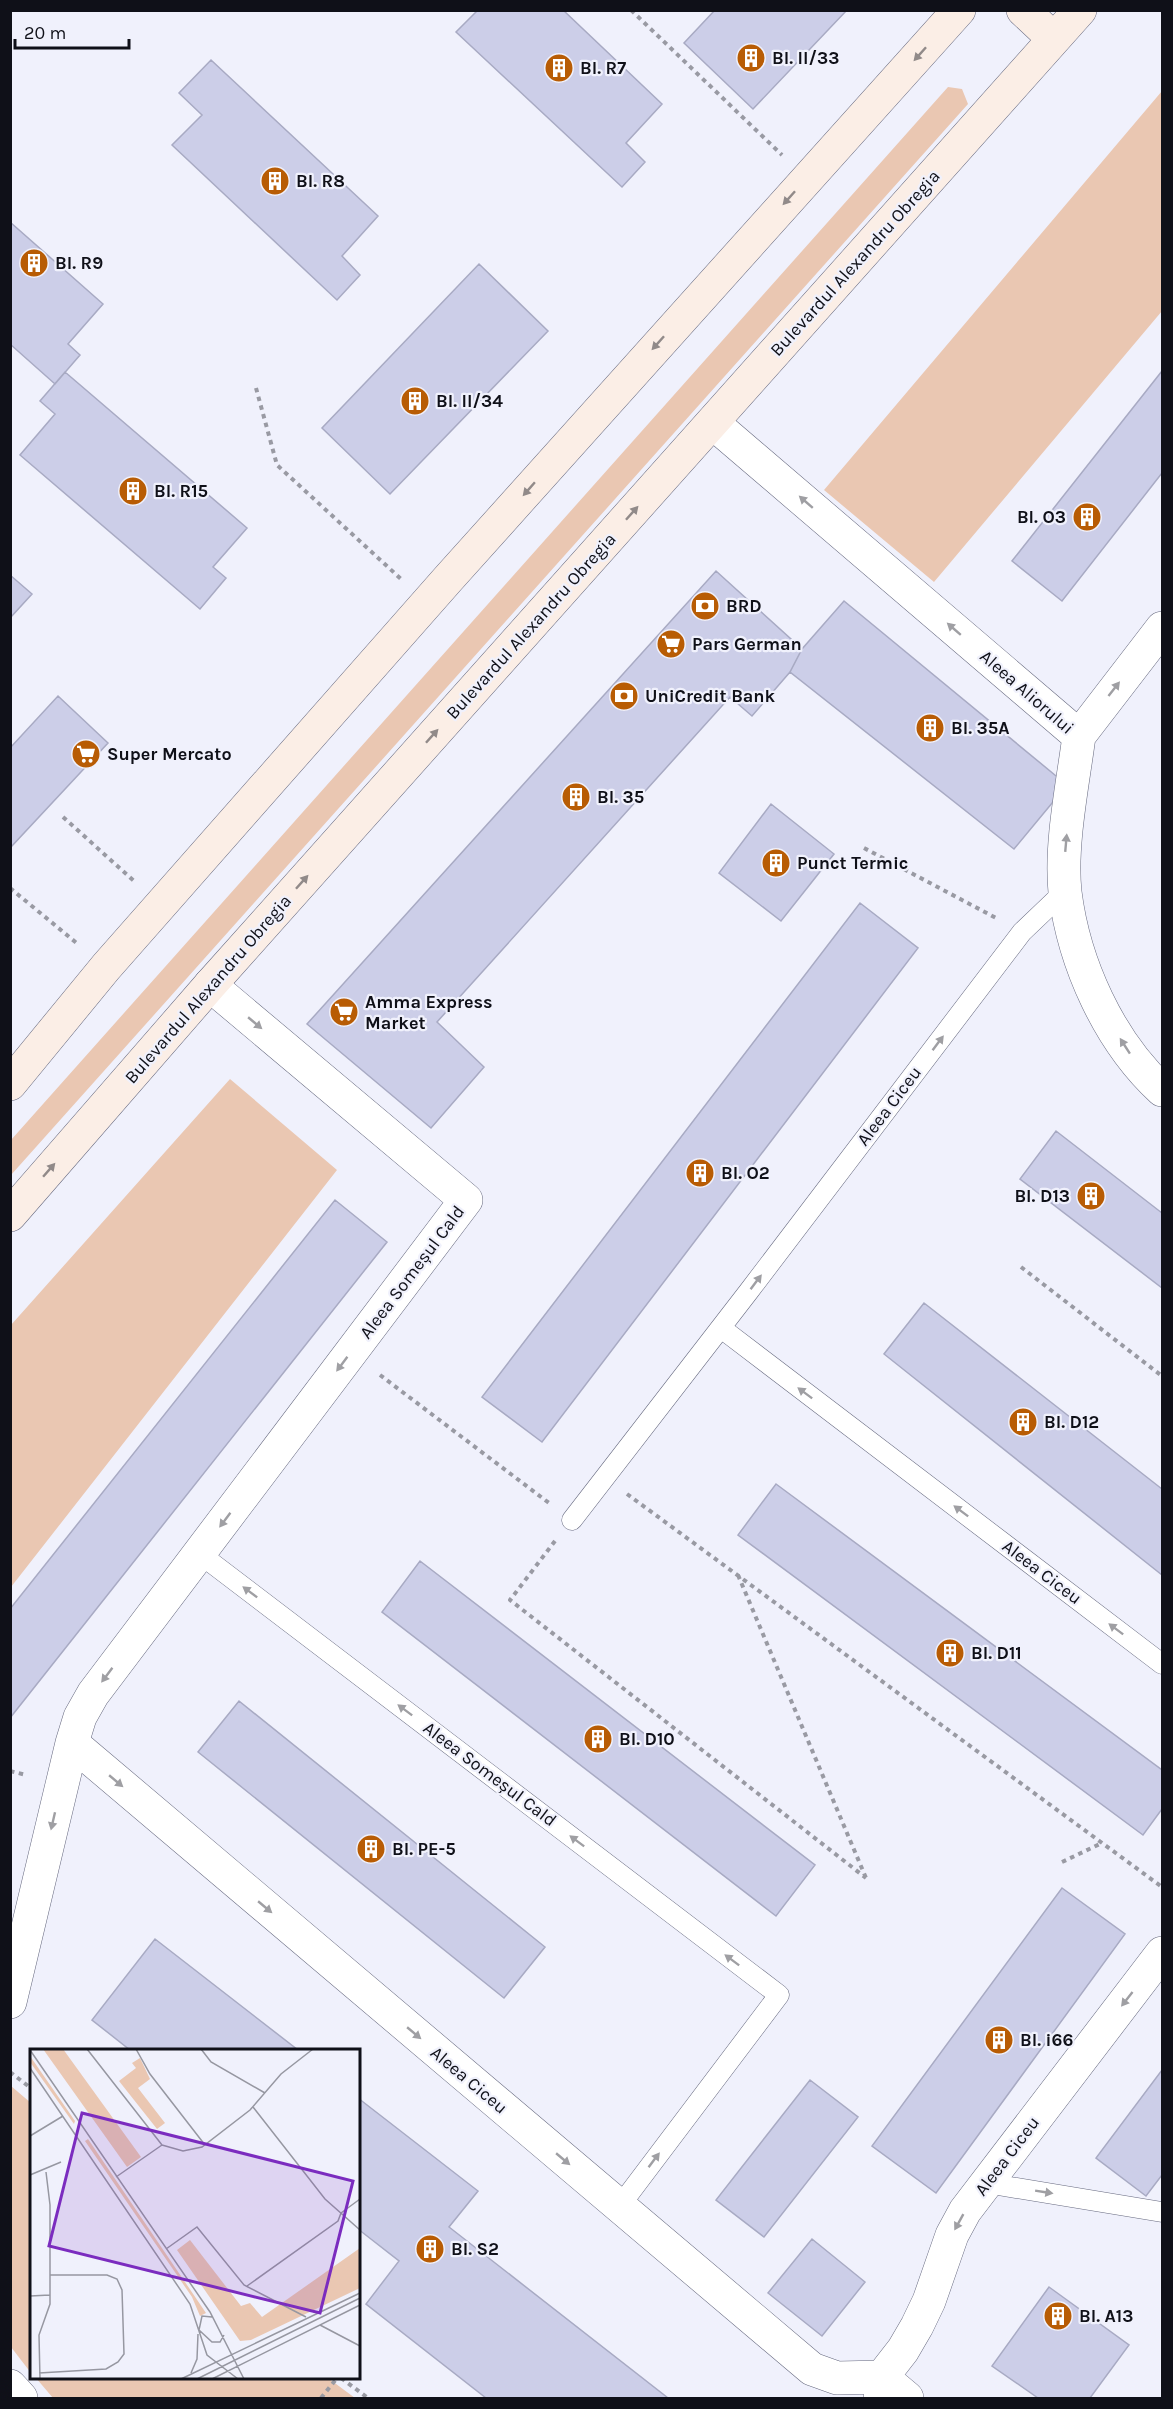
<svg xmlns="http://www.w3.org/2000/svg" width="1173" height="2409" font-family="Karla,sans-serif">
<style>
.green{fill:#eac7b2}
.building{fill:#cccee8;stroke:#a8aac3;stroke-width:1.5}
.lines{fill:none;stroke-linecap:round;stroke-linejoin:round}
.service-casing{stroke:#66697f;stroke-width:21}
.minor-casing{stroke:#66697f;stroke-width:34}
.tertiary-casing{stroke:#66697f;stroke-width:34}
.secondary-casing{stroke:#66697f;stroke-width:34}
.path{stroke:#999aa3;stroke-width:4;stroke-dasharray:4.5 4.5;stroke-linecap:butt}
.service{stroke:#fff;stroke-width:20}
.minor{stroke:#fff;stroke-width:33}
.tertiary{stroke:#fff;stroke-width:33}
.secondary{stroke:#fbeee6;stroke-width:33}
.oneway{fill:#918a89}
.oneway2{fill:#9f9fa3}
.labels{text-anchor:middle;stroke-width:4.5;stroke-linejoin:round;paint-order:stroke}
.poi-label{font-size:18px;font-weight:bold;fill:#0f1018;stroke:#f0f1fc;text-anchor:start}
.street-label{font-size:18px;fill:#0f1018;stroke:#f0f1fc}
.inset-road{fill:none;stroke:#9697a1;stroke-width:1.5}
.view{fill:#7b2cbf;fill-opacity:0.15;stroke:#7b2cbf;stroke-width:3}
.inset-edge{fill:none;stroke:#0f1018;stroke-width:3}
</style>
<rect width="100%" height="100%" fill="#f0f1fc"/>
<path class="green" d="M 948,87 L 962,89 L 968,104 L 11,1175 L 11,1140 Z
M 1162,91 L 1162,311 L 934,582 L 824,490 Z
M 230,1079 L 337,1170 L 11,1587 L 11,1325 Z
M 11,2086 L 31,2103 L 31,2373 L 11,2347 Z
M 36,2378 L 328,2378 L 355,2398 L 53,2398 Z"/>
<path class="building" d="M 478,10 L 563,10 L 662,104 L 626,143 L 645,162 L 622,187 L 456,32 Z
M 715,10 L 847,10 L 753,109 L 684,43 Z
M 211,60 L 378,216 L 342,256 L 360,275 L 337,300 L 172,145 L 202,115 L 179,93 Z
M 10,222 L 103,304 L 68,344 L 80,355 L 55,384 L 10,344 Z
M 479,264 L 548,331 L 390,494 L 322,428 Z
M 1162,371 L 1162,473 L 1062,601 L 1012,561 Z
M 65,372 L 247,528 L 213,567 L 226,578 L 200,609 L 20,455 L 55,414 L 40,401 Z
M 716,571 L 802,649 L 790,672 L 752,716 L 730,697 L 437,1022 L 484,1067 L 431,1128 L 307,1024 Z
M 10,575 L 32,594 L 10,618 Z
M 844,601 L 1067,785 L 1014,849 L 790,672 L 802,649 Z
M 58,696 L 108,743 L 10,848 L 10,748 Z
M 771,804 L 834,854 L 781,921 L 719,873 Z
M 860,903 L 918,948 L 542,1442 L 482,1397 Z
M 1056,1131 L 1162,1213 L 1162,1288 L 1020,1179 Z
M 335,1200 L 387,1242 L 10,1718 L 10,1609 Z
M 924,1303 L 1162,1489 L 1162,1575 L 884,1354 Z
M 776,1484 L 1162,1770 L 1162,1809 L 1143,1835 L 738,1535 Z
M 420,1561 L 815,1865 L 776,1916 L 382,1612 Z
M 239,1701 L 545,1947 L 504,1998 L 198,1752 Z
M 1062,1888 L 1125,1934 L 936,2193 L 872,2146 Z
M 155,1939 L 298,2050 L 130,2050 L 92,2020 Z
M 1162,2070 L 1162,2175 L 1146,2196 L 1096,2158 Z
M 810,2080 L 858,2117 L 764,2237 L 716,2200 Z
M 358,2098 L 478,2191 L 449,2227 L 668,2398 L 486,2398 L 366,2304 L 399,2261 L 358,2229 Z
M 812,2239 L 865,2282 L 822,2336 L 768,2293 Z
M 1049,2287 L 1129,2345 L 1090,2398 L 1038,2398 L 992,2366 Z"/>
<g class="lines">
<g class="service-casing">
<path id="service" d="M 721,1328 L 1162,1664
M 572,1520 L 749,1291 L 1022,932 L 1065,891
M 200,1554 L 779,1995 L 619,2207
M 986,2183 L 1162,2212"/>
</g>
<g class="minor-casing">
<path id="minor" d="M 713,423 L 1079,736
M 1079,736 C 1073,783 1060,844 1065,892 C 1074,964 1109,1041 1162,1090
M 1079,736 L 1162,628
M 72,1743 L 812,2369 L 837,2378 L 882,2377
M 10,2002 L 72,1743 L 80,1717 L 93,1694 L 466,1200 L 210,985
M 882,2377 L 907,2398
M 880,2398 L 882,2377 L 903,2350 L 917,2326 L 929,2301 L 952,2235 L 965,2211 L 1162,1953"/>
</g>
<g class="tertiary-casing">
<path id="tertiary" d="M 10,2386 L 21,2398"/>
</g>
<g class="secondary-casing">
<path id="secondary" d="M 1023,10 L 1054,39
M 10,1084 L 106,967 L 448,579 L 959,10
M 10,1215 L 210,985 L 1080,10"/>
</g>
<path class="path" d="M 631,10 L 782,155
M 256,388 L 277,465 L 401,579
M 63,817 L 134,881
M 864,848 L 996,918
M 10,888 L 79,945
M 1021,1267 L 1162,1376
M 380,1375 L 549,1503
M 627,1494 L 1162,1887
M 555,1541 L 510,1600 L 866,1878
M 738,1575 L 866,1878
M 10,1771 L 26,1775
M 1062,1862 L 1102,1843
M 10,2072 L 32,2089
M 358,2349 L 358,2350
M 341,2378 L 368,2398
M 321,2398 L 337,2378"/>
<use href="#service" class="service"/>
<use href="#minor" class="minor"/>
<use href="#tertiary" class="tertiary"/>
<use href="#secondary" class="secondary"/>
</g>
<defs><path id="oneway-solid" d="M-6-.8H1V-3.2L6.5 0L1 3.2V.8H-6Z" transform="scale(1.5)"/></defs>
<g class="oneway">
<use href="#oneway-solid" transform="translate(920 54) rotate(132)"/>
<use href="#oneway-solid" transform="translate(789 198) rotate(132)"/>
<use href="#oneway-solid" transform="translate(658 343) rotate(132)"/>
<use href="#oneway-solid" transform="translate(529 489) rotate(131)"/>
<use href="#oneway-solid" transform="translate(632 513) rotate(-48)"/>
<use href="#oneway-solid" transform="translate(432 736) rotate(-48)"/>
<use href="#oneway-solid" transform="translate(302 882) rotate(-48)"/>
<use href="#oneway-solid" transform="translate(49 1170) rotate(-49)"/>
</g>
<g class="oneway2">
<use href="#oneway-solid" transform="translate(806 502) rotate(-139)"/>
<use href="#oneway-solid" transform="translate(954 629) rotate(-139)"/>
<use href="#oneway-solid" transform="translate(1114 689) rotate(-52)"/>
<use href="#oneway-solid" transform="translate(1066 843) rotate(-85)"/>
<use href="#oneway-solid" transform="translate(255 1023) rotate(40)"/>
<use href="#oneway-solid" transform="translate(938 1043) rotate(-53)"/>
<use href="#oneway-solid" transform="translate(1125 1046) rotate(-123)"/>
<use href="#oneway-solid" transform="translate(756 1282) rotate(-53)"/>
<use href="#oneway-solid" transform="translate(342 1364) rotate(127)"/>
<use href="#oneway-solid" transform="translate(805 1393) rotate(-143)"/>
<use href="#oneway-solid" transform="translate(961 1511) rotate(-143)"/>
<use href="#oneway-solid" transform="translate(225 1520) rotate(127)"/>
<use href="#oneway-solid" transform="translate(250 1592) rotate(-143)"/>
<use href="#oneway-solid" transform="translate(1116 1629) rotate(-143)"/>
<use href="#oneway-solid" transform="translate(107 1675) rotate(127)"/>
<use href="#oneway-solid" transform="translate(405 1710) rotate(-143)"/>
<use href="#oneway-solid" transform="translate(116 1781) rotate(40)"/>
<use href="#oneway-solid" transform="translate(53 1821) rotate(103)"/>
<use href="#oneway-solid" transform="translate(577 1841) rotate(-143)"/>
<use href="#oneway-solid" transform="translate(265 1907) rotate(40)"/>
<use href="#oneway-solid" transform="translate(732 1960) rotate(-143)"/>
<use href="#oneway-solid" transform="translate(1127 1999) rotate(128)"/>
<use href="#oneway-solid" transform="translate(414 2033) rotate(40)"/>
<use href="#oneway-solid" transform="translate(563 2159) rotate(40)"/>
<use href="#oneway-solid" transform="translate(654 2160) rotate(-53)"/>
<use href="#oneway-solid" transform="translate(1044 2192) rotate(9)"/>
<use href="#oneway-solid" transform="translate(959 2222) rotate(119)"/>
</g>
<defs>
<g id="building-disc" transform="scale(1.5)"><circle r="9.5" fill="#b85c04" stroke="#f0f1fc"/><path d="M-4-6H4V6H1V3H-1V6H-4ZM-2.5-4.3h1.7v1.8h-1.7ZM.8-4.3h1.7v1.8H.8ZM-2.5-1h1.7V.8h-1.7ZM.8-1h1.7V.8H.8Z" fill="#fff"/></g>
<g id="bank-disc" transform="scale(1.5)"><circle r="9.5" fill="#b85c04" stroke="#f0f1fc"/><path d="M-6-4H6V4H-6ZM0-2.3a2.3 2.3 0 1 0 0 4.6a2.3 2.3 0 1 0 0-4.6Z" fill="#fff"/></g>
<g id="supermarket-disc" transform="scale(1.5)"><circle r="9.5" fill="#b85c04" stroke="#f0f1fc"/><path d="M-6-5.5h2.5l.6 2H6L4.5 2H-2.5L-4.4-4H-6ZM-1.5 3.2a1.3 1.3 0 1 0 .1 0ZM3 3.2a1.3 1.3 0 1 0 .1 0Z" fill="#fff"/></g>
</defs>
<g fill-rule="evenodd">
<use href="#building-disc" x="751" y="58"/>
<use href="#building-disc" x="559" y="68"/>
<use href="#building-disc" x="275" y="181"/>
<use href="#building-disc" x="34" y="263"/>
<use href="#building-disc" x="415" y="401"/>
<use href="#building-disc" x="133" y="491"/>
<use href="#building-disc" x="1087" y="517"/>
<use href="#bank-disc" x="705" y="606"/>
<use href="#supermarket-disc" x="671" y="644"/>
<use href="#bank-disc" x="624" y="696"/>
<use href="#building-disc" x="930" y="728"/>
<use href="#supermarket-disc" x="86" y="754"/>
<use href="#building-disc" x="576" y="797"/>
<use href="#building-disc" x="776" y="863"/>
<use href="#supermarket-disc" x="344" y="1012"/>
<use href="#building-disc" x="700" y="1173"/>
<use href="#building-disc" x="1091" y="1196"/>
<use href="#building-disc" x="1023" y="1422"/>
<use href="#building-disc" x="950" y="1653"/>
<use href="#building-disc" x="598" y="1739"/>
<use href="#building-disc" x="371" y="1849"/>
<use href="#building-disc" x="999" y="2040"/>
<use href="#building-disc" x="430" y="2249"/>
<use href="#building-disc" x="1058" y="2316"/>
</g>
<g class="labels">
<g class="poi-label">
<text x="772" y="64">Bl. II/33</text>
<text x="580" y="74">Bl. R7</text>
<text x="296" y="187">Bl. R8</text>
<text x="55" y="269">Bl. R9</text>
<text x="436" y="407">Bl. II/34</text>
<text x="154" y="497">Bl. R15</text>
<text x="1066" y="523" text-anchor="end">Bl. O3</text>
<text x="726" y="612">BRD</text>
<text x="692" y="650">Pars German</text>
<text x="645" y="702">UniCredit Bank</text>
<text x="951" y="734">Bl. 35A</text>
<text x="107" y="760">Super Mercato</text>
<text x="597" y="803">Bl. 35</text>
<text x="797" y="869">Punct Termic</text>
<text x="365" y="1008">Amma Express<tspan x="365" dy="21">Market</tspan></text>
<text x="721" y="1179">Bl. O2</text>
<text x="1070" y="1202" text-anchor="end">Bl. D13</text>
<text x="1044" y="1428">Bl. D12</text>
<text x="971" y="1659">Bl. D11</text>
<text x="619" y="1745">Bl. D10</text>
<text x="392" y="1855">Bl. PE-5</text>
<text x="1020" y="2046">Bl. i66</text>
<text x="451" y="2255">Bl. S2</text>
<text x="1079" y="2322">Bl. A13</text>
</g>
<g class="street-label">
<text transform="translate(855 263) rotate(-48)" y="6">Bulevardul Alexandru Obregia</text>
<text transform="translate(531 626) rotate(-48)" y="6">Bulevardul Alexandru Obregia</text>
<text transform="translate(1027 692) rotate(41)" y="6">Aleea Aliorului</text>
<text transform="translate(208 989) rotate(-49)" y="6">Bulevardul Alexandru Obregia</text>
<text transform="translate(889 1106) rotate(-53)" y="6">Aleea Ciceu</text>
<text transform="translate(412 1272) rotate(-53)" y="6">Aleea Someșul Cald</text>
<text transform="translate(1042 1572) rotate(37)" y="6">Aleea Ciceu</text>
<text transform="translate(490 1774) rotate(37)" y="6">Aleea Someșul Cald</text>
<text transform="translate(469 2080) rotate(40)" y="6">Aleea Ciceu</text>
<text transform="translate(1007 2156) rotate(-53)" y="6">Aleea Ciceu</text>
</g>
</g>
<g transform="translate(30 2049)">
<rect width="330" height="330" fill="#f0f1fc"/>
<path d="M 13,0 L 33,0 L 111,108 L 97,118 ZM 0,7 L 45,72 L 44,75 L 0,13 ZM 110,9 L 120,30 L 108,39 L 135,74 L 127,80 L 89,32 L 106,19 L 102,14 ZM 58,90 L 176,264 L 170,267 L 162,248 L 55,92 ZM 160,191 L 211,257 L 220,254 L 232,268 L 330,199 L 330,239 L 221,291 L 210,292 L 147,201 Z" fill="#eac7b2"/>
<path class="inset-road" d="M 57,0 L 132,96M 106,0 L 120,25 L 175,96M 171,0 L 181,13 L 235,44M 0,1 L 180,263 L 214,330M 0,19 L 160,255 L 177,306 L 208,330M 223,58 L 295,150 L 330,181M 0,87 L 33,67M 132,96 L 153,102 L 172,98 L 220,61 L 251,25 L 283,0M 0,126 L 31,113M 86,128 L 132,96M 311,164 L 330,150M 136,200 L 167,178 L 214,236 L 276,268M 217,237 L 308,172 L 311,164M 0,247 L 20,246M 182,268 L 172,267 L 169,281 L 182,293 L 190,293 L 194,286M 290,276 L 330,297M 9,324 L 76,320 L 88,313 L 94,305 L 92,241 L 87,230 L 77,226 L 20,226M 161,324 L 167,310 L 168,285M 10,330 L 9,286 L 20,255 L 20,156 L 16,123M 151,330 L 330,244M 167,330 L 330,249M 182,330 L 330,256"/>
<path class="view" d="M 52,64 L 323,132 L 290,264 L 19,197 Z"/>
<rect width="330" height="330" class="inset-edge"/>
</g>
<rect width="1173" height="2409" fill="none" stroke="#0f1018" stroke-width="24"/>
<path d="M15 39v9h114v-9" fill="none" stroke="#0f1018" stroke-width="3"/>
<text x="24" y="39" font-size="18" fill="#0f1018" stroke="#f0f1fc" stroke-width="4.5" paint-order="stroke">20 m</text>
</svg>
